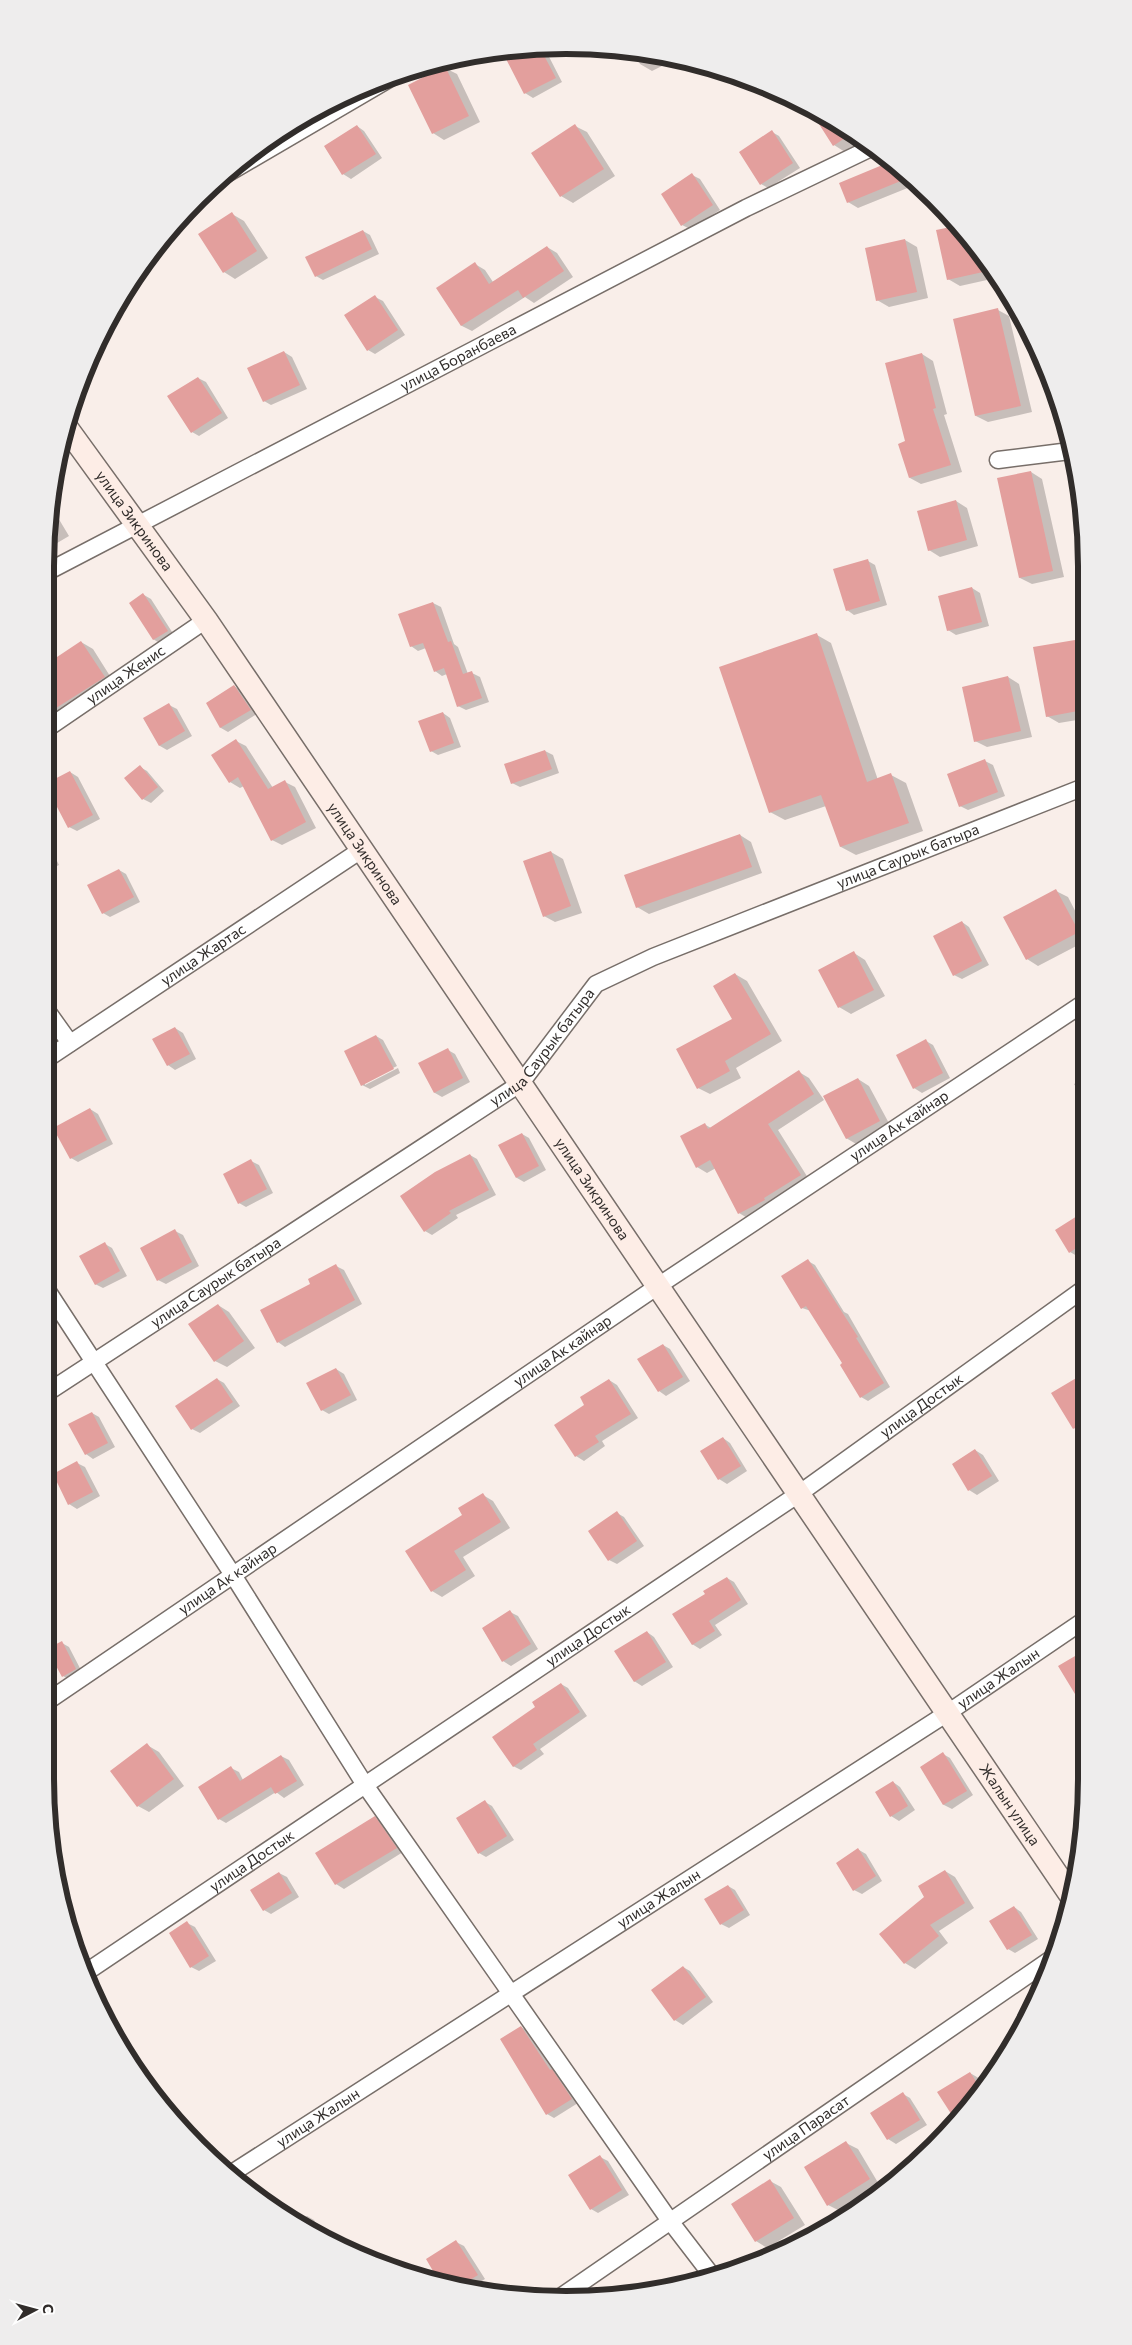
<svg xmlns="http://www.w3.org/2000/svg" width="1132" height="2345" font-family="Commissioner,sans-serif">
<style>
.shadow{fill:#0003}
.building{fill:#e39f9d}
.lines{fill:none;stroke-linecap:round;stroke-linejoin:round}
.street-casing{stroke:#776e69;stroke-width:19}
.secondary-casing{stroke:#776e69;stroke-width:25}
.street{stroke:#fff;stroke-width:16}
.secondary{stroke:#fdede6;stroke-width:22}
.labels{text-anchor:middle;stroke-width:5;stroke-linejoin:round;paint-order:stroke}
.street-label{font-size:15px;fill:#312d2b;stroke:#fefefe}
.rim{fill:none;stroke:#312d2b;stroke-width:6}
</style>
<rect width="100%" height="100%" fill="#f9eee9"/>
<path class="shadow" d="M 544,47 L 562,82 L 533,98 L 525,93 L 516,50 Z
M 634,52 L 668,55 L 678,58 L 652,71 L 640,64 Z
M 445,68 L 457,74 L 480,122 L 444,140 L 433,133 Z
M 812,112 L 862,141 L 845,152 L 834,145 Z
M 357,126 L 364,131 L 382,158 L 351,179 L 343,174 L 325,147 Z
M 575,126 L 587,132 L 615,176 L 573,203 L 561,196 Z
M 772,132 L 779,136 L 800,168 L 768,188 L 761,184 Z
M 893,162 L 915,185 L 858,208 L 848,202 Z
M 692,175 L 700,179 L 720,210 L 690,229 L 682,225 Z
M 916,185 L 928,198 L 917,192 Z
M 232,214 L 244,221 L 268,258 L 235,279 L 224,272 L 200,235 Z
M 957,227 L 980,249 L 996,278 L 960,286 L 948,279 L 938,231 Z
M 363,231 L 370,235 L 379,254 L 323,280 L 316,276 Z
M 905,240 L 917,247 L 928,298 L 889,307 L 877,300 Z
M 547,247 L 557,253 L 573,277 L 534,303 L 525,297 L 472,331 L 462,326 L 438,288 L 475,264 L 485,270 L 493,282 Z
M 375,297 L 383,301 L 405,335 L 375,354 L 368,350 Z
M 998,310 L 1009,316 L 1032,412 L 988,422 L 976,416 Z
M 284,352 L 292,357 L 307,389 L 271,405 L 264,401 Z
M 922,354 L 933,361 L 947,414 L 944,415 L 962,472 L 921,484 L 910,478 L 907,442 Z
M 198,378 L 206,382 L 228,418 L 199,436 L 192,432 Z
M 1031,472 L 1042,479 L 1064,577 L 1032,584 L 1020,578 Z
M 956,501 L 967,508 L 978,546 L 940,557 L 929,550 Z
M 51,506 L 69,536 L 47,549 Z
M 868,561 L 875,565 L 887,605 L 854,615 L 847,610 Z
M 972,588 L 980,593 L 989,626 L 956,635 L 948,630 Z
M 144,595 L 151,599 L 174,635 L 161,644 L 153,639 Z
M 433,603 L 441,607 L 454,644 L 458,647 L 468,674 L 472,673 L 480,677 L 489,702 L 466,710 L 458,706 L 447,674 L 442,676 L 435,671 L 426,648 L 418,651 L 411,646 Z
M 817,635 L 831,643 L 878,780 L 891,775 L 906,783 L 923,831 L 856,855 L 841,847 L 826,806 L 785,820 L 770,812 Z
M 1080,640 L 1083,641 L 1083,719 L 1059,723 L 1047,716 Z
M 81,642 L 93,649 L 115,684 L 45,728 L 45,666 Z
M 1008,677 L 1019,684 L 1032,737 L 987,747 L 975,741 Z
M 234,686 L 242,691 L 257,714 L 228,732 L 221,728 L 207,703 Z
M 169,705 L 177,709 L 192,736 L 167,750 L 160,746 L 144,719 Z
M 443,713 L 450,718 L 461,747 L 438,755 L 431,751 Z
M 236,741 L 246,746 L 273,788 L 285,782 L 295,787 L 316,828 L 282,845 L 272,840 L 244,786 L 240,788 L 230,782 Z
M 545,751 L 553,755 L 559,773 L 520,787 L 512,783 Z
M 985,761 L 993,765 L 1005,796 L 968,810 L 960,806 Z
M 140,767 L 147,771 L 164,791 L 151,803 L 143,799 Z
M 70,772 L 78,777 L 100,819 L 77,831 L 69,827 Z
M 740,835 L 751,842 L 762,873 L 649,914 L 637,907 Z
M 45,837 L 59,865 L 45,872 Z
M 551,852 L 563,859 L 582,913 L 555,922 L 544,916 Z
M 119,870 L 126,874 L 140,902 L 110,917 L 103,913 Z
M 1056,891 L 1068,897 L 1084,928 L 1084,942 L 1038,966 L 1027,959 Z
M 962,922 L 969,927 L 989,965 L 962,979 L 954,975 Z
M 854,953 L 865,960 L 885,996 L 851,1014 L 839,1007 Z
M 735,974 L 747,981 L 782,1041 L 736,1068 L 741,1078 L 710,1094 L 698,1088 L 734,1020 Z
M 175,1028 L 183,1033 L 196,1059 L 175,1070 L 168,1065 Z
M 376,1036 L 383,1040 L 397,1066 L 365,1082 L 365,1085 L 398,1068 L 400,1073 L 370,1089 L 362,1085 Z
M 926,1041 L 933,1045 L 950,1078 L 922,1093 L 914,1088 Z
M 448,1050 L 455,1054 L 470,1082 L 442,1097 L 435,1093 L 420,1064 Z
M 799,1072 L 809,1078 L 824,1100 L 778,1130 L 810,1181 L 749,1219 L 739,1213 L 716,1168 L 707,1173 L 697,1167 L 704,1124 L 711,1128 Z
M 1085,1078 L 1085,1102 L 1074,1084 Z
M 858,1079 L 869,1086 L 891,1127 L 858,1145 L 846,1138 Z
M 90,1109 L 98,1114 L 113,1144 L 78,1162 L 71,1158 Z
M 522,1134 L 529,1138 L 546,1170 L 524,1182 L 517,1178 Z
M 470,1155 L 477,1159 L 496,1195 L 456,1215 L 458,1218 L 432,1235 L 425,1231 Z
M 251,1161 L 259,1165 L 273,1193 L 246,1207 L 239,1203 Z
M 1083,1213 L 1085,1214 L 1085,1251 L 1077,1256 L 1070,1252 Z
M 175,1231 L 183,1235 L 199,1266 L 166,1284 L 158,1280 Z
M 105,1244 L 112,1248 L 127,1276 L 103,1288 L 95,1284 Z
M 808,1261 L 815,1265 L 844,1312 L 848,1314 L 890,1387 L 868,1401 L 861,1397 L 844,1364 L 811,1311 L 802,1308 Z
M 336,1266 L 344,1270 L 362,1304 L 285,1347 L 278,1342 L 312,1284 Z
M 218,1305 L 229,1312 L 255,1348 L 227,1367 L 215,1361 Z
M 663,1345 L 670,1349 L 690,1381 L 666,1396 L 659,1391 Z
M 336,1369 L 344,1374 L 357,1400 L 329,1414 L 322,1410 Z
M 1078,1378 L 1086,1382 L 1086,1430 L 1082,1433 L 1074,1428 L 1053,1394 Z
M 217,1379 L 224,1383 L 240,1406 L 200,1433 L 192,1429 Z
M 609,1380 L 617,1385 L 638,1418 L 602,1441 L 605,1446 L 584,1461 L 576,1456 L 556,1425 L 586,1406 Z
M 92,1413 L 99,1417 L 115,1447 L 93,1459 L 86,1454 Z
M 723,1438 L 730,1443 L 747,1471 L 727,1484 L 719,1479 L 702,1451 Z
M 975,1450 L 983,1455 L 999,1481 L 977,1495 L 969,1490 L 953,1464 Z
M 77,1463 L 85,1467 L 100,1496 L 77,1509 L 69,1504 Z
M 483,1495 L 493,1501 L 510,1528 L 463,1557 L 475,1576 L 442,1597 L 432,1591 L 464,1515 Z
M 617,1513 L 624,1517 L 644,1546 L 617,1564 L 609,1560 L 590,1531 Z
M 727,1578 L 734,1582 L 748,1604 L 715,1625 L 722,1635 L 700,1649 L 692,1644 L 707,1594 Z
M 510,1612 L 518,1616 L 538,1649 L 511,1666 L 503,1661 L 483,1629 Z
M 647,1632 L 654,1637 L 673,1667 L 642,1686 L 634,1681 Z
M 62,1643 L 69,1647 L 83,1674 L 70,1680 L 63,1676 Z
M 1087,1651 L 1087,1695 L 1083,1697 L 1076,1693 Z
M 561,1684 L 568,1688 L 587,1716 L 540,1749 L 544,1754 L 521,1770 L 513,1766 L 537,1707 Z
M 147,1745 L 159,1752 L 184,1786 L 149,1812 L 138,1806 Z
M 943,1754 L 950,1758 L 973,1795 L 952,1809 L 944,1805 L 921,1767 Z
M 281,1756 L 289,1760 L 304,1785 L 284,1798 L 276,1792 L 226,1823 L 219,1819 L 231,1768 L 239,1772 L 243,1780 Z
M 893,1782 L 900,1787 L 915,1810 L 899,1821 L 891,1816 L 877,1793 Z
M 485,1802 L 492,1806 L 514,1840 L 486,1857 L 479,1853 Z
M 375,1818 L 382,1822 L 403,1852 L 344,1889 L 336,1884 Z
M 859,1850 L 866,1854 L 882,1881 L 862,1894 L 854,1890 Z
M 945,1871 L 955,1877 L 974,1908 L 939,1931 L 948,1943 L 915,1969 L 905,1963 L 881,1934 L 926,1897 Z
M 279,1873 L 287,1877 L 299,1897 L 271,1914 L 264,1910 Z
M 728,1886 L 735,1890 L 750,1915 L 729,1928 L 721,1924 Z
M 1014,1907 L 1021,1912 L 1038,1939 L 1015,1953 L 1008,1949 Z
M 187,1923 L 195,1927 L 216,1961 L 199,1971 L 191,1967 Z
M 683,1967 L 690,1971 L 713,2002 L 683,2025 L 675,2020 L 652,1990 Z
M 97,2000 L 102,2003 L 117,2028 L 111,2031 Z
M 521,2027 L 529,2031 L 555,2073 L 559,2075 L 578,2103 L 554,2118 L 547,2114 Z
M 970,2073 L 982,2080 L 986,2086 L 958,2123 L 939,2092 Z
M 903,2094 L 910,2098 L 927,2125 L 896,2144 L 888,2139 L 872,2113 Z
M 846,2143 L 858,2149 L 880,2186 L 840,2211 L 828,2205 Z
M 600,2157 L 608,2161 L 629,2195 L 598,2213 L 591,2209 Z
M 770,2181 L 781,2187 L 805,2225 L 767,2248 L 756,2241 Z
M 307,2216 L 314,2220 L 327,2241 L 295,2223 Z
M 456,2242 L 464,2246 L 485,2279 L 467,2290 L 442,2283 Z"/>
<path class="building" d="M 540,48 L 556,78 L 524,94 L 504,55 L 512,50 Z
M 445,66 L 469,116 L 432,134 L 408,85 Z
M 810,110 L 849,133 L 851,134 L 833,146 Z
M 575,124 L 604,169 L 560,197 L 531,153 Z
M 357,125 L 376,154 L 342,175 L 324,146 Z
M 772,130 L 793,163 L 760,185 L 739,152 Z
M 892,161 L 908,178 L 847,203 L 839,183 Z
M 692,173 L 713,205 L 681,226 L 661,194 Z
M 232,212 L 257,251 L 223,273 L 198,234 Z
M 956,226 L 980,249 L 992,270 L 947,280 L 936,230 Z
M 363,230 L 372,249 L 315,277 L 305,257 Z
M 905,239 L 917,292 L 876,301 L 865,248 Z
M 547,246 L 564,271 L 523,298 L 518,290 L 461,326 L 436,288 L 475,262 L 489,284 Z
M 375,295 L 398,330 L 367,351 L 344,315 Z
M 998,308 L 1021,406 L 975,416 L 953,319 Z
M 284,351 L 300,385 L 263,402 L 247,368 Z
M 922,353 L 936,408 L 933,409 L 951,465 L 909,478 L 898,444 L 905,441 L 885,363 Z
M 198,377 L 222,413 L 191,433 L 167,396 Z
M 1031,471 L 1053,571 L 1019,578 L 997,478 Z
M 956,500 L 967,540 L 928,551 L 917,511 Z
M 868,559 L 880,601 L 846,611 L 833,569 Z
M 972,587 L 982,622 L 947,631 L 938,596 Z
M 143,593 L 168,631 L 153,640 L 129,603 Z
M 433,602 L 448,642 L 451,641 L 463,674 L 472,671 L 482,698 L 457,707 L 444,668 L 434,672 L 423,643 L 410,647 L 398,614 Z
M 817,633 L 867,782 L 891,773 L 909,823 L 840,847 L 821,795 L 769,813 L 719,667 Z
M 1081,639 L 1083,651 L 1083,710 L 1046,717 L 1033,647 Z
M 81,641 L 105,677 L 45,715 L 45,665 Z
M 1008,676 L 1021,731 L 974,742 L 962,687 Z
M 234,685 L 251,710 L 220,728 L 206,703 Z
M 169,703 L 185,731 L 159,746 L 143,718 Z
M 443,712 L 454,743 L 430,752 L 418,721 Z
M 236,739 L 268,789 L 285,780 L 306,822 L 271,841 L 238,777 L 229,783 L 211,755 Z
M 545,750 L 552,769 L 511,784 L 504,764 Z
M 985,759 L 998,792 L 959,807 L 947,774 Z
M 140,765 L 158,787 L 142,800 L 124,778 Z
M 70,771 L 93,815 L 68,828 L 45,784 Z
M 740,834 L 752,867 L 636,908 L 624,875 Z
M 551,851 L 571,906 L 543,917 L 523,861 Z
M 119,869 L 134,897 L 102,914 L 87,885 Z
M 1056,889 L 1079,932 L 1026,960 L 1003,917 Z
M 962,921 L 982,961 L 953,976 L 933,936 Z
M 854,951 L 874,990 L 838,1008 L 818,970 Z
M 735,973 L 771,1034 L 725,1061 L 730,1071 L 697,1089 L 676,1049 L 732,1019 L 713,986 Z
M 175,1027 L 190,1054 L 167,1066 L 152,1039 Z
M 376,1035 L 394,1069 L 361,1086 L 344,1051 Z
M 926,1039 L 943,1073 L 913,1089 L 896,1055 Z
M 448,1048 L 463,1078 L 434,1093 L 418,1063 Z
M 799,1070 L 814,1094 L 768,1124 L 801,1175 L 764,1198 L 765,1200 L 738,1214 L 710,1160 L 696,1168 L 680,1136 L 705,1123 L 708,1129 Z
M 858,1078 L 880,1121 L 846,1139 L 823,1096 Z
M 90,1108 L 107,1140 L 70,1159 L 53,1128 Z
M 522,1133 L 539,1166 L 516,1178 L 498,1145 Z
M 470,1154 L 489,1190 L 449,1211 L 451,1213 L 424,1232 L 400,1196 L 435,1172 Z
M 251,1159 L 267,1189 L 238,1204 L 223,1174 Z
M 1085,1211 L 1085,1242 L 1069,1253 L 1055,1230 Z
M 175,1229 L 192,1262 L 157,1281 L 140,1248 Z
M 105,1242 L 120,1271 L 95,1285 L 79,1256 Z
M 808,1259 L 858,1337 L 856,1338 L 884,1383 L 860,1398 L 840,1365 L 842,1363 L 806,1306 L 801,1309 L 781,1276 Z
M 336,1264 L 355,1300 L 277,1343 L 260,1310 L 310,1284 L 308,1279 Z
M 218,1304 L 244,1341 L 214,1362 L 188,1324 Z
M 663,1344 L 683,1377 L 658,1392 L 637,1359 Z
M 336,1368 L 351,1395 L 321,1411 L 306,1383 Z
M 1078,1377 L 1086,1389 L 1086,1421 L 1073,1429 L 1051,1393 Z
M 217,1378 L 233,1402 L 191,1430 L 175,1406 Z
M 609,1379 L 631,1414 L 595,1436 L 599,1442 L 575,1457 L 554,1425 L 584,1405 L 580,1397 Z
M 92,1412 L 108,1443 L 85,1455 L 68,1424 Z
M 723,1437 L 741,1466 L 718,1480 L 700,1451 Z
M 975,1449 L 992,1476 L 968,1491 L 952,1464 Z
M 77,1461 L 93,1492 L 68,1505 L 53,1474 Z
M 483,1493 L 501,1522 L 454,1551 L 466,1570 L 431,1592 L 405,1551 L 462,1515 L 458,1508 Z
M 617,1511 L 637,1541 L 608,1561 L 588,1531 Z
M 727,1577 L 741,1600 L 709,1621 L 715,1631 L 692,1645 L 672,1614 L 705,1594 L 703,1591 Z
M 510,1610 L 531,1644 L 502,1662 L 482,1628 Z
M 647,1631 L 666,1662 L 634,1682 L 614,1651 Z
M 62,1641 L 76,1669 L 62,1677 L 47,1649 Z
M 1087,1649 L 1087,1686 L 1075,1694 L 1058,1666 Z
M 561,1683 L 580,1712 L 533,1744 L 537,1750 L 513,1767 L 492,1737 L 535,1707 L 532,1702 Z
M 147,1743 L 174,1779 L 137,1807 L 110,1771 Z
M 943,1752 L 967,1791 L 943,1805 L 920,1767 Z
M 281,1755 L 297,1781 L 275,1794 L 271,1787 L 218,1820 L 198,1787 L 231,1766 L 240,1781 Z
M 893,1781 L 908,1806 L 890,1817 L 875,1792 Z
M 485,1800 L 507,1836 L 478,1854 L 456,1818 Z
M 375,1816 L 397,1848 L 335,1885 L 315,1853 Z
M 858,1848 L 876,1876 L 853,1891 L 836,1863 Z
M 945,1870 L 965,1903 L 930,1925 L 939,1936 L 904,1964 L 879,1934 L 924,1897 L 918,1886 Z
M 279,1872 L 292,1893 L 263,1911 L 250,1890 Z
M 728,1885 L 744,1910 L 720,1925 L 704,1899 Z
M 1014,1906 L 1032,1935 L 1007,1950 L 989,1921 Z
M 187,1921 L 209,1956 L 190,1968 L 169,1933 Z
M 683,1966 L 706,1997 L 674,2021 L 651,1990 Z
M 521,2026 L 550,2070 L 552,2069 L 572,2099 L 546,2115 L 500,2039 Z
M 970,2072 L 982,2091 L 957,2123 L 937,2092 Z
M 903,2092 L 920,2120 L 887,2140 L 870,2113 Z
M 846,2141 L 870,2179 L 827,2206 L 804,2167 Z
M 600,2155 L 622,2190 L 590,2210 L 568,2175 Z
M 770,2179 L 794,2218 L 755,2242 L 731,2204 Z
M 456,2240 L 478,2275 L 457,2288 L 440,2283 L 426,2259 Z"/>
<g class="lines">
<g class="street-casing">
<g id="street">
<path d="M 223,176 L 394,76"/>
<path d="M 998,460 L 1070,451"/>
<path id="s1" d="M 45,573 L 746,208 L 873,147"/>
<path id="s2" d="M 45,730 L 206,620"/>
<path d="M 45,1008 L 70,1043"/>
<path id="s3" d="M 45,1060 L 361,850"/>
<path d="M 45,1287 L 233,1575 L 365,1785 L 670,2221 L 713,2277"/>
<path id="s4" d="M 45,1394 L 521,1083 L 596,984 L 653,957 L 1084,787"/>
<path id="s5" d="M 45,1703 L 658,1286 L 1084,1003"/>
<path id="s6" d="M 85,1973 L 800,1493 L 1085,1288"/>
<path id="s7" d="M 229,2175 L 949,1712 L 1086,1619"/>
<path id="s8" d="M 559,2298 L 1054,1957"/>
</g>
</g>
<g class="secondary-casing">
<g id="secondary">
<path id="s9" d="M 66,427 L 206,620 L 1072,1897"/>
</g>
</g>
<use href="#street" class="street"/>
<use href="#secondary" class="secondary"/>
</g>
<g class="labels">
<g class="street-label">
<text dy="5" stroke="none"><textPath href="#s1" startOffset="466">улица Боранбаева</textPath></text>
<text dy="5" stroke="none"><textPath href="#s9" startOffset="116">улица Зикринова</textPath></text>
<text dy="5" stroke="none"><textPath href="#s2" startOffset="98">улица Женис</textPath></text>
<text dy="5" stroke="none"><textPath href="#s9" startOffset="521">улица Зикринова</textPath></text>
<text dy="5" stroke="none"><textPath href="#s4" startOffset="1030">улица Саурык батыра</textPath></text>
<text dy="5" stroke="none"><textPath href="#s3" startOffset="190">улица Жартас</textPath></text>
<text dy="5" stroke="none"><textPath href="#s4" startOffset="609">улица Саурык батыра</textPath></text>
<text dy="5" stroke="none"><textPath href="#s5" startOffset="1031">улица Ак кайнар</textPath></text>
<text dy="5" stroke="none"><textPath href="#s9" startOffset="926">улица Зикринова</textPath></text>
<text dy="5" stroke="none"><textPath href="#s4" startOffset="204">улица Саурык батыра</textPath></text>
<text dy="5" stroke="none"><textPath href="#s5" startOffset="626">улица Ак кайнар</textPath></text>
<text dy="5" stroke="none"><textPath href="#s6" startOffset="1011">улица Достык</textPath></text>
<text dy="5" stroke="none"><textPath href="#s5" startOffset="221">улица Ак кайнар</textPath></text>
<text dy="5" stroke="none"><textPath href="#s6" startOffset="606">улица Достык</textPath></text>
<text dy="5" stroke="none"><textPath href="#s7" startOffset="916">улица Жалын</textPath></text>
<text dy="5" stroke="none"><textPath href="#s9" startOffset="1670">Жалын улица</textPath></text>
<text dy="5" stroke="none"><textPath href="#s6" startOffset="201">улица Достык</textPath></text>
<text dy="5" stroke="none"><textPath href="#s7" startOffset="511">улица Жалын</textPath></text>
<text dy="5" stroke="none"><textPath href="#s7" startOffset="106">улица Жалын</textPath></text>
<text dy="5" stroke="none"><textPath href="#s8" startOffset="300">улица Парасат</textPath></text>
</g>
</g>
<path d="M0 0H1132V2345H0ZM566 54H566A512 512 0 0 1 1078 566V1779A512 512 0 0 1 566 2291H566A512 512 0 0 1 54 1779V566A512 512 0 0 1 566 54Z" fill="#eeeded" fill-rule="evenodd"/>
<path class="rim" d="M566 54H566A512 512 0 0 1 1078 566V1779A512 512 0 0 1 566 2291H566A512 512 0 0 1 54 1779V566A512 512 0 0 1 566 54Z"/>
<g transform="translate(35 2310) rotate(84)" stroke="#fefefe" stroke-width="4" paint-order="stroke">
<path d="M0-4L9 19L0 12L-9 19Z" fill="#312d2b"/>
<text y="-8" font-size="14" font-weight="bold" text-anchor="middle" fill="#312d2b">С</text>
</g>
</svg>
